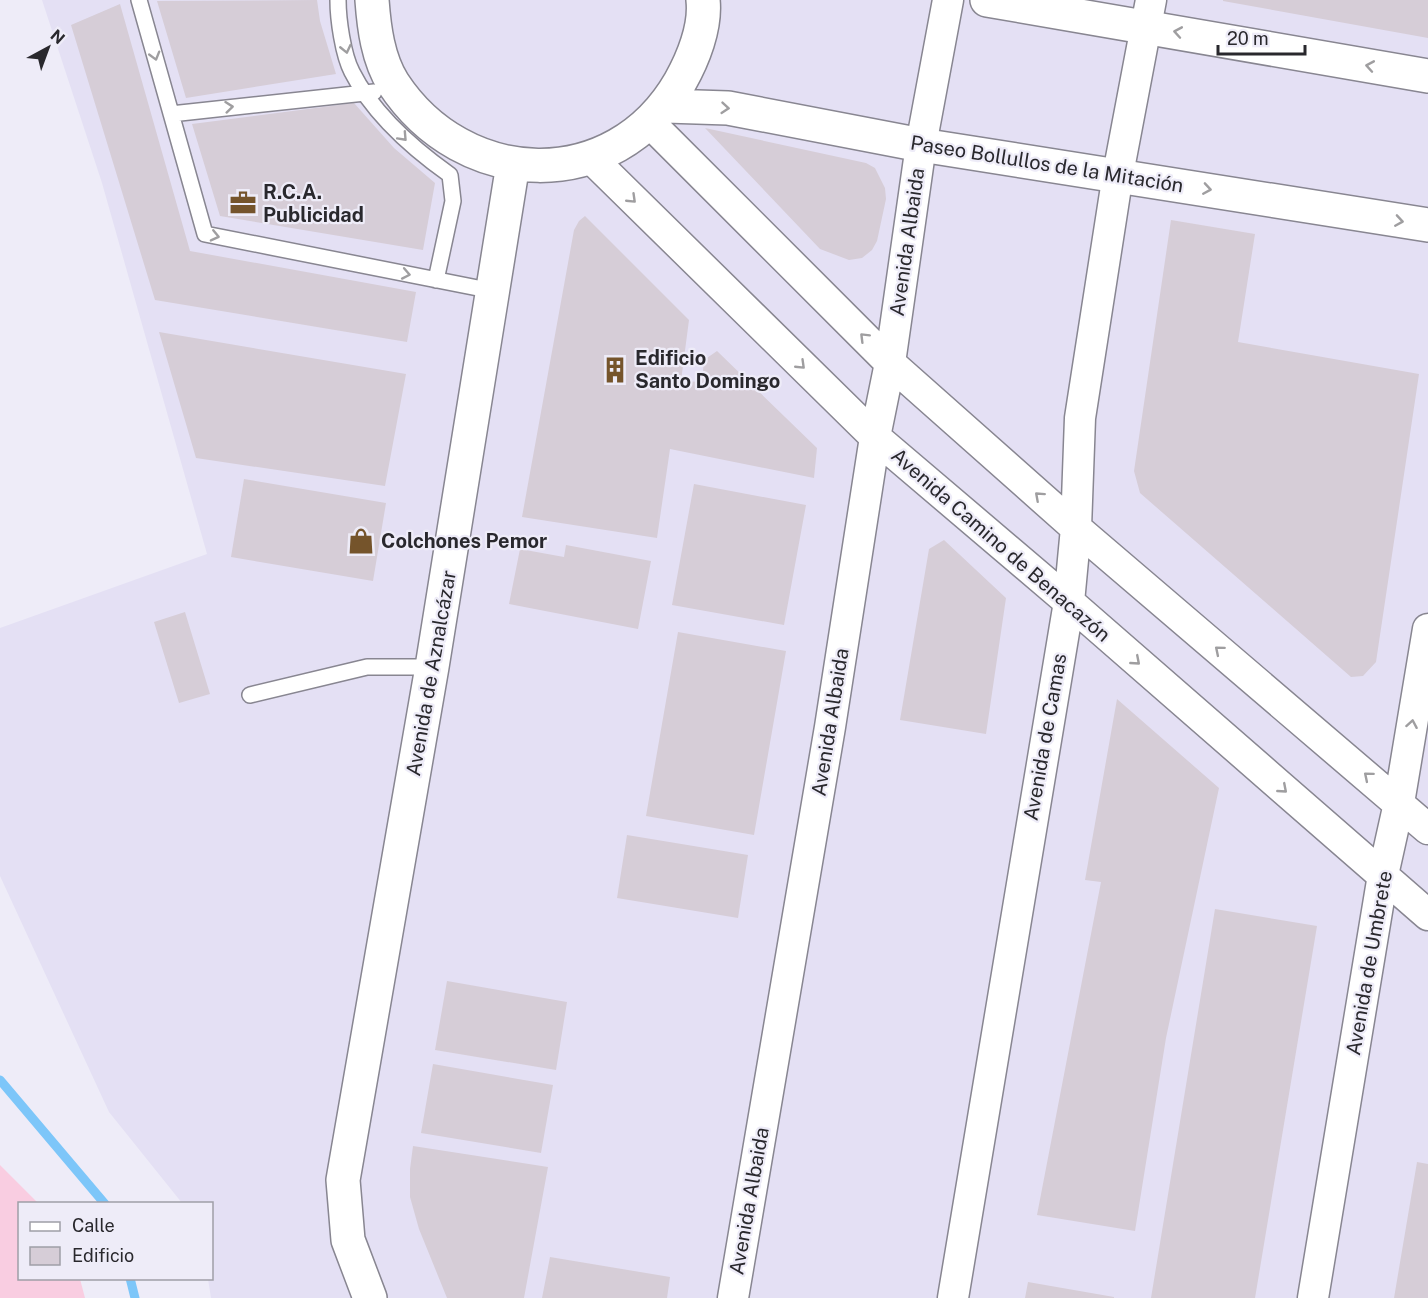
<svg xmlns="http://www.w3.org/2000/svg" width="1428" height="1298" font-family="'Public Sans',sans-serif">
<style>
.built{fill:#e4e0f4}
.green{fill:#f9cde1}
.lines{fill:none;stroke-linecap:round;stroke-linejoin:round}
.stream{stroke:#7dc6f9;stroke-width:9}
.building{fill:#d6cdd7}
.service-casing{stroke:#888691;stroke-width:18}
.minor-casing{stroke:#888691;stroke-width:33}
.tertiary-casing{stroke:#888691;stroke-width:36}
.service{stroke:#fff;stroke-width:15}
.minor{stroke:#fff;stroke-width:30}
.tertiary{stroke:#fff;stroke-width:33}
.oneway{stroke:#9f9ea0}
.labels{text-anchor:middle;stroke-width:4.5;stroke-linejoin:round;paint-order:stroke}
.street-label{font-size:20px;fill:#29282d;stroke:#eeecf8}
.poi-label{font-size:20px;font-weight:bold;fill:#29282d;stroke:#eeecf8;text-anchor:start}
</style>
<rect width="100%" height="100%" fill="#eeecf8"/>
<path class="built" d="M 42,0 L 1428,0 L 1428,1298 L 211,1298 L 208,1279 L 212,1278 L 212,1204 L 182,1203 L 109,1112 L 0,876 L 0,628 L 207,554 L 102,183 Z"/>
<path class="green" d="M 0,1165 L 38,1203 L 20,1204 L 20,1278 L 80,1279 L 85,1298 L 0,1298 Z"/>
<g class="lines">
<path class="stream" d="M 0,1080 L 105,1204
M 130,1278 L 135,1298"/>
</g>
<path class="building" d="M 317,0 L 320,21 L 336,74 L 186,98 L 157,1 Z
M 1223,0 L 1428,0 L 1428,38 L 1223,1 Z
M 120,4 L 190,251 L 416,292 L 407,342 L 155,300 L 71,25 Z
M 354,103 L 394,148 L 435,183 L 423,250 L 220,216 L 192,124 Z
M 705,128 L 866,163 L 875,168 L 885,188 L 886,199 L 877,241 L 872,250 L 862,258 L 849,260 L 820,249 Z
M 585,216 L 689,320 L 681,381 L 702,382 L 704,360 L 717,351 L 817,448 L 814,478 L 670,449 L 657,538 L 522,517 L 574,230 L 579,221 Z
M 1171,220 L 1255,234 L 1238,342 L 1419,374 L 1376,662 L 1363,676 L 1351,677 L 1140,493 L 1134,471 Z
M 159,332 L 406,374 L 385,486 L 196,458 Z
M 244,479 L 386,503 L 373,581 L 231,557 Z
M 694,484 L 806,505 L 784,625 L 672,605 Z
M 944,540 L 1006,598 L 986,734 L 900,720 L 929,549 Z
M 566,545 L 651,561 L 638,629 L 509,604 L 520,549 L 564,557 Z
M 185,612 L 210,694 L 179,703 L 154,622 Z
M 678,632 L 786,651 L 754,835 L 646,816 Z
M 1117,699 L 1219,788 L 1166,1038 L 1135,1231 L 1037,1215 L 1101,882 L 1085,880 Z
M 627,835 L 748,855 L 738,918 L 617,898 Z
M 1215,909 L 1317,926 L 1255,1298 L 1151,1298 Z
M 447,981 L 567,1002 L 556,1070 L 435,1050 Z
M 433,1064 L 553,1085 L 541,1153 L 421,1133 Z
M 413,1146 L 548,1167 L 524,1298 L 447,1298 L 419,1229 L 410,1197 L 410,1169 Z
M 1417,1162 L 1428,1164 L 1428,1298 L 1394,1298 Z
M 550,1257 L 670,1277 L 667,1298 L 542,1298 Z
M 1028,1282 L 1114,1297 L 1114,1298 L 1025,1298 Z"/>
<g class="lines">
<g class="service-casing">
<path id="service" d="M 139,0 L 205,234 L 493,291
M 338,0 C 338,19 343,55 352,72 C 373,114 412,148 450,175 L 453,201 L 436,280
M 171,114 L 374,92
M 250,695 L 367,667 L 432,667"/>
</g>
<g class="minor-casing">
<path id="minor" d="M 650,123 L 890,363 L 1076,528 L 1428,829
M 591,158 L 875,437 L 1069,602 L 1428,915
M 733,1298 L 830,727 L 875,437 L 890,363 L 921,145 L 948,0
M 953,1298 L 1069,602 L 1076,528 L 1080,418 L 1118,174 L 1151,0
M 1313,1298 L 1383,875 L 1399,803 L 1428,629"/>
</g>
<g class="tertiary-casing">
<path id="tertiary" d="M 372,0 C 374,28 378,59 393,83 C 463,190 614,196 680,82 C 693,59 706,27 703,0
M 987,0 L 1428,76
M 666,106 L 728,108 L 921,145 L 1428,225
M 370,1298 L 348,1240 L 343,1180 L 432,667 L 513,164"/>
</g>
<use href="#service" class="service"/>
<use href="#minor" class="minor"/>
<use href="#tertiary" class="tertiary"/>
</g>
<defs><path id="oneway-chevron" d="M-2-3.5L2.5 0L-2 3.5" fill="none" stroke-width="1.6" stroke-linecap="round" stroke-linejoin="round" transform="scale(1.5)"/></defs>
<g class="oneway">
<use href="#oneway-chevron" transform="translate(1178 32) rotate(-170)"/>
<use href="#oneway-chevron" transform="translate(346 49) rotate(77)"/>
<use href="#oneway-chevron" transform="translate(155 56) rotate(74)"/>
<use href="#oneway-chevron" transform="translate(1370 66) rotate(-170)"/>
<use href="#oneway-chevron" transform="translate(229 107) rotate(-6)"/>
<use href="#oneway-chevron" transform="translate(725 108) rotate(5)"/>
<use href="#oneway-chevron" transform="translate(403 137) rotate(47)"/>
<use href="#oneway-chevron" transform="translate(1207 189) rotate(9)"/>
<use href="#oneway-chevron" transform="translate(632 199) rotate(44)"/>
<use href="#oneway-chevron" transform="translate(1399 221) rotate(9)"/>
<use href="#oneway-chevron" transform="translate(215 236) rotate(13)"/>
<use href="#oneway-chevron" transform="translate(406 274) rotate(11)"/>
<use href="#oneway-chevron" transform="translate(864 337) rotate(-135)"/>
<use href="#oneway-chevron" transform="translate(801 365) rotate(44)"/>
<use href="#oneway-chevron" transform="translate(1039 496) rotate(-138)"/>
<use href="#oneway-chevron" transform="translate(1219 650) rotate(-140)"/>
<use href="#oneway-chevron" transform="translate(1136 661) rotate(41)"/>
<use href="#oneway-chevron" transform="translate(1412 724) rotate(-80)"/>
<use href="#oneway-chevron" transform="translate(1368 776) rotate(-140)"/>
<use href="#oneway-chevron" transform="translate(1283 789) rotate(41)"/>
</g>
<defs>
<g id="office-bare" transform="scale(2.07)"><path d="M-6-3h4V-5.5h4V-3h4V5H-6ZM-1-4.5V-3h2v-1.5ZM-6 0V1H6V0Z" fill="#75542b" stroke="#eeecf8" stroke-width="2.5" paint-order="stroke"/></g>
<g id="building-bare" transform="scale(2.07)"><path d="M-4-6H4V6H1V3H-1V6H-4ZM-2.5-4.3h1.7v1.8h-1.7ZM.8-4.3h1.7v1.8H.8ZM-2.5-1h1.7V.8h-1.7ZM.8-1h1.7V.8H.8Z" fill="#75542b" stroke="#eeecf8" stroke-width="2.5" paint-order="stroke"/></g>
<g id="shop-bare" transform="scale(2.07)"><path d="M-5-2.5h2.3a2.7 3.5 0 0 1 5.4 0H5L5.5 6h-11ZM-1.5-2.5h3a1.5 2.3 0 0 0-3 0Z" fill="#75542b" stroke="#eeecf8" stroke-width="2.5" paint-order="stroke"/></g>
</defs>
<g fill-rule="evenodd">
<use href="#office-bare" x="243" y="203"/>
<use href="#building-bare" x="615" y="370"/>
<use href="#shop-bare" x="361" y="541"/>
</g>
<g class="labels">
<g class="street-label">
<text transform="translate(1047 164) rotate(9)" y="7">Paseo Bollullos de la Mitación</text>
<text transform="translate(907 242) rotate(-82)" y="7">Avenida Albaida</text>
<text transform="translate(1001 545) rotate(41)" y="7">Avenida Camino de Benacazón</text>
<text transform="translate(431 673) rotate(-80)" y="7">Avenida de Aznalcázar</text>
<text transform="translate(830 722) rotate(-81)" y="7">Avenida Albaida</text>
<text transform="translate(1045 737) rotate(-80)" y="7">Avenida de Camas</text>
<text transform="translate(1369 963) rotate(-80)" y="7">Avenida de Umbrete</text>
<text transform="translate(749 1201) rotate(-80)" y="7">Avenida Albaida</text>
</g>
<g class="poi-label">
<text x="263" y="199">R.C.A.<tspan x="263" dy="23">Publicidad</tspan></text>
<text x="635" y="365">Edificio<tspan x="635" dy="23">Santo Domingo</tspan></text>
<text x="381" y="548">Colchones Pemor</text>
</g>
</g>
<rect x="18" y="1202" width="195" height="78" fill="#eeecf8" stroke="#9f9ea7" stroke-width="1.5"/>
<rect x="30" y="1222" width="30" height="9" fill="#ffffff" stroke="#9f9ea7" stroke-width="1.5"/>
<text x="72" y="1232" font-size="18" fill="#29282d">Calle</text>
<rect x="30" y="1247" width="30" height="18" fill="#d6cdd7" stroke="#9f9ea7" stroke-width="1.5"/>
<text x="72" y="1262" font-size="18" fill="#29282d">Edificio</text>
<g transform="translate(48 48) rotate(41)" stroke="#eeecf8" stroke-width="4.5" paint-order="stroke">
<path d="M0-4.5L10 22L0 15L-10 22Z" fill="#29282d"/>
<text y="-9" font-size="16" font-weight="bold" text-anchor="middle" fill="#29282d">N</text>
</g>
<path d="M1218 45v9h87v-9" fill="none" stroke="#29282d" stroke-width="3"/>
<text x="1227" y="45" font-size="18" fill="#29282d" stroke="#eeecf8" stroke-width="4.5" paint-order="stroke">20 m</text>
</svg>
